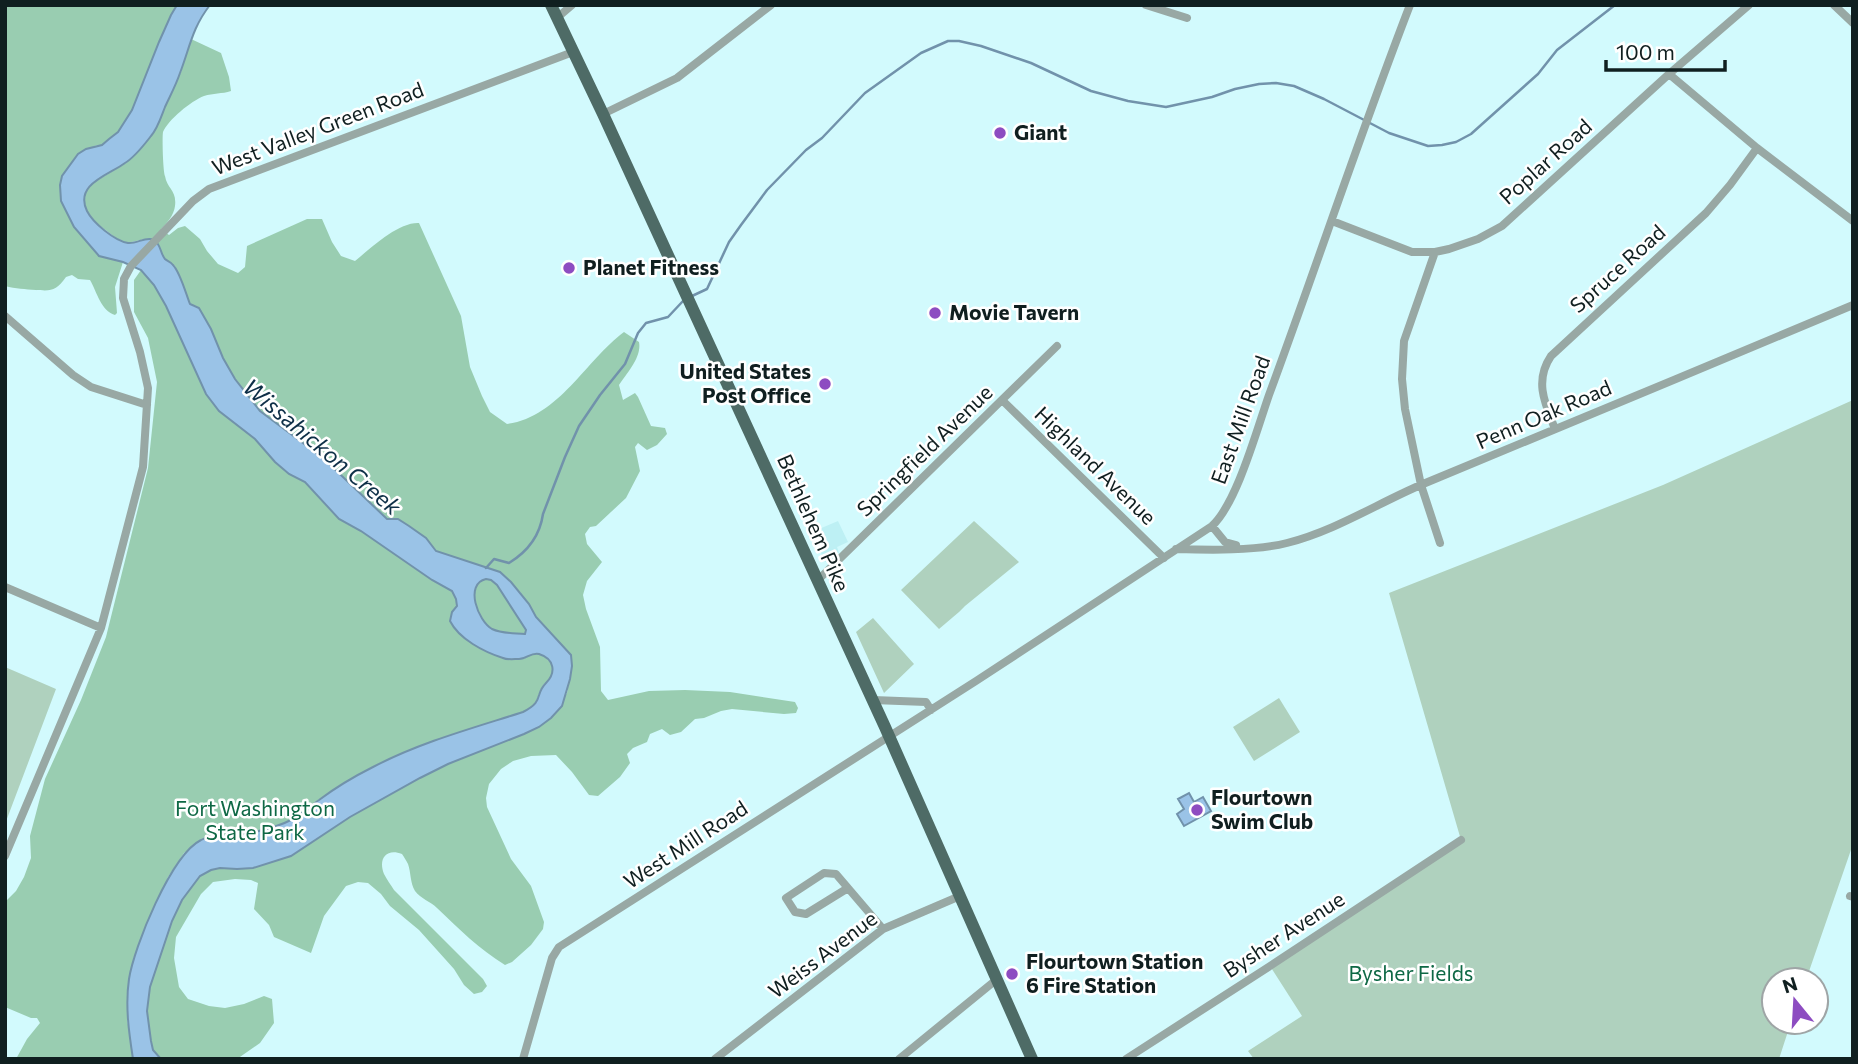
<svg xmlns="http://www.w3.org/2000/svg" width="1858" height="1064" font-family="Commissioner,sans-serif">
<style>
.built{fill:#bdf0f4}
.green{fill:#afd1be}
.forest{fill:#99cdb1}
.water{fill:#9ac3e7;stroke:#7192ab;stroke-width:2;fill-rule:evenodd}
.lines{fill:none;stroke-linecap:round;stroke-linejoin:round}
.stream{stroke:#7192ab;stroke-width:2.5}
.street{stroke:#98a8a4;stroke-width:8}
.primary{stroke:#4e6b66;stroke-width:12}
.poi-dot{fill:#8d4cc1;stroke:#fff;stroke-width:2.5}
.labels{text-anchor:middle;stroke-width:5;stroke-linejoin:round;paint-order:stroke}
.street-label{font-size:21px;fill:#101f20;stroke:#fff}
.poi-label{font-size:21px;font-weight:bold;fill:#101f20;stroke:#fff;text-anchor:start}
.park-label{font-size:21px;fill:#0e6845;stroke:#fff}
.water-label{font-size:23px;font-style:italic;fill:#0e2f47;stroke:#fff}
</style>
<rect width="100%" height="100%" fill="#d2fafd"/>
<path class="built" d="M 838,521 L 848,542 L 837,547 L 839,553 L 836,554 L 836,556 L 831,560 L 825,562 L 812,532 Z"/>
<path class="green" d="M 1853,400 L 1853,844 L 1806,980 L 1774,980 L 1774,1022 L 1791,1022 L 1779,1059 L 1254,1059 L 1248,1051 L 1302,1016 L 1270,966 L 1461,840 L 1389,593 L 1663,485 Z
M 974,521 L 1019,562 L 965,606 L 959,612 L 939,629 L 901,590 Z
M 873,618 L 914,664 L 884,693 L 856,632 Z
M 5,667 L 56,689 L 5,824 Z
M 1279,698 L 1300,732 L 1254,761 L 1233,727 Z"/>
<path class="forest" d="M 5,5 L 177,5 L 171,15 L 132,110 L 118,132 L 102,145 L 94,146 L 62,176 L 74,227 L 99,256 L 123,262 L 115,287 L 117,313 L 115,315 C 101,311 97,292 90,280 L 78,279 L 72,275 L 66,277 C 56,291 52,291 36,290 C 25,289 16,289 5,286 Z
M 191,39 L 221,53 L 229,77 L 231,91 C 222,94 213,93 204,96 C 191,101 168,120 163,132 C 162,137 163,171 165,176 C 167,189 177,190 175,206 C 174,215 167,223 161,229 L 169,235 L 178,228 L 185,226 L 200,239 L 207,251 L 218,264 L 238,273 L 245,267 L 247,246 L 307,219 L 322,219 L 332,242 L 341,256 L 355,261 C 371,248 398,222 419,223 L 461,316 L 470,367 L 482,396 L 490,412 L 507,424 C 559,417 585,361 624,332 L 639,342 C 642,357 627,373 619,385 L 623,400 L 635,393 L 638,397 L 651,426 L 665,428 L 667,434 L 657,445 L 647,450 L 638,443 L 635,447 L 640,471 L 626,498 L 596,526 L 590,527 L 585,534 L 587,544 L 602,562 L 587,581 L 583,595 L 586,609 L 600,647 L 601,691 L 608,700 L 649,691 L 685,690 L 730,692 L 795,702 L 798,708 L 796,713 L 784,714 L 732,709 L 721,711 L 704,718 L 695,719 L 681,732 L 670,735 L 662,729 L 650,734 L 647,742 L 633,748 L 627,754 L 630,763 L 620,777 L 598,796 L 589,795 L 572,772 L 556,755 L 531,756 L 513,761 L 501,769 L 489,784 L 486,798 L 487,807 L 511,859 L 531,886 L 544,922 L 543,929 L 531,945 L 512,962 L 505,965 C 479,949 459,929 437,908 C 430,901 421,899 415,891 C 410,883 411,872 408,864 C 406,860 404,857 402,854 C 386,848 378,859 384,874 C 387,880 391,885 394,890 L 483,979 L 487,986 L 482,992 L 474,994 L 464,985 L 454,969 L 419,930 L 390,906 L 381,894 L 368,883 L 358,882 L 346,886 L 324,916 L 311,953 L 274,937 L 269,925 L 254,909 L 258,883 L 251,880 L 235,879 L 213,882 L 201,894 L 176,937 L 174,958 L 179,987 L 188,999 L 209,1006 L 225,1008 L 244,1004 L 264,996 L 272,999 L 274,1023 L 260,1043 L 237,1059 L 161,1059 L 153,1050 L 151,1041 L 147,1011 L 150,987 L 172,921 L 182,900 L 200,876 L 211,870 L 220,867 L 237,869 L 253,868 L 291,856 L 350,817 L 420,778 L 448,764 L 524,734 L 539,727 L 551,718 L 567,693 L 572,666 L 570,655 L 536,617 L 520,592 L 500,572 L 436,551 L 426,538 L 409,526 L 398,519 L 387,519 L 323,458 L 260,411 L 248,397 L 235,379 L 223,358 L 211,329 L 190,304 L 175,266 L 164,259 L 157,243 L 145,239 L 127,243 L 116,238 L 95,222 L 86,209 L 84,199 L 86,190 L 93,183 L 126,163 L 153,134 L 181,72 Z
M 141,270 L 154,285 L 166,306 L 206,394 L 219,411 L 255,439 L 275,462 L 289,473 L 305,482 L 329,509 L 347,524 L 361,531 L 432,580 L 452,591 L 456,599 L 457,606 C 464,616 480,645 488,651 C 495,657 516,662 525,658 C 530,656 533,652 539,654 C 550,657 558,671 550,680 C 546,685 545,681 542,687 C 535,701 539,704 523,712 L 447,736 L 402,753 L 372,767 L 318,800 L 302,814 L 292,820 L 263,831 L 231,836 L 209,837 L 184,853 L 168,877 L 134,957 L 129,980 L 127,1018 L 133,1059 L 16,1059 L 27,1039 L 40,1023 L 37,1018 L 31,1018 L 5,1007 L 5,902 L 16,891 L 24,877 L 31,858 L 30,836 L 45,779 L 81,700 L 106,637 L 148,468 L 157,382 L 148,338 L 134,312 L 134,280 Z
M 486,579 L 491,580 L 497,585 L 527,630 L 525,635 C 514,633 503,634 492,629 C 478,621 464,584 486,579 Z"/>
<path class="water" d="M 177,5 L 210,5 C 192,28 190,47 180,73 C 176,85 170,96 165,107 C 161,117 158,128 151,136 C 144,145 135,157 125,163 C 109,175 74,184 87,211 C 93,223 115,241 128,243 C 137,244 146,236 154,240 C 161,244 160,253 165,259 C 167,261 171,262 173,265 C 180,272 186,294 190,304 L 199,308 L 211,329 L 223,358 L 235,379 L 260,411 L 323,458 L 387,519 L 398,519 L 409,526 L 426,538 L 436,551 L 500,572 L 511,582 L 529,604 L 536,617 L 571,655 L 572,666 L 570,679 L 562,706 L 551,718 L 539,727 L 524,734 L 448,764 L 420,778 L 350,817 L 291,856 L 253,868 L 237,869 L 220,868 L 211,870 L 200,876 L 182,900 L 172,921 L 150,987 L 147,1011 L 151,1041 L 153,1050 L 161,1059 L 133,1059 C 129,1033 125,1006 129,979 C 134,947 171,855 201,840 C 210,835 221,837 232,836 C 253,833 274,829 293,819 C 303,814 310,806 319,800 C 335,788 355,776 373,767 C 421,742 473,728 523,712 C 545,701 534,695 546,683 C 556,673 555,659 539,654 C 531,652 527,659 519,659 C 514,659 507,660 503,658 C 484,652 459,639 450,621 L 452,612 L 457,606 L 456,599 L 452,591 L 432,580 L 361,531 L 339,519 L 305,482 L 289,474 L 275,462 L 255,439 L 219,411 L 206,394 L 166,306 L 154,285 L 141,270 L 123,262 L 99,256 L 74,227 L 61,201 L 60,185 L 62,176 L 78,154 L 86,149 L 102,145 L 109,139 L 118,132 L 132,110 L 159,42 L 171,15 ZM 486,579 L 491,580 L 497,585 L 526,630 L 525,634 C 514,633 503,634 492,629 C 478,621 464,584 486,579 Z
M 1189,793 L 1194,802 L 1203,797 L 1211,811 L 1184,826 L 1177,814 L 1184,809 L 1178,799 Z"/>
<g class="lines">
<path class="stream" d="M 692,296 L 707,289 L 729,242 L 741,225 L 767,190 L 806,150 L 822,138 L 865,93 L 921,53 L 948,41 L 959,41 L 981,46 L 1031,63 L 1091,91 L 1128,101 L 1166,107 L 1212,97 L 1235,89 L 1259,84 L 1276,83 L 1294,86 L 1324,99 L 1389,133 L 1428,146 L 1442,145 L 1456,142 L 1471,134 L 1538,74 L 1557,50 L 1615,5
M 486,568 L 494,559 L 509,563 C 527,552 540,535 543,514 L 565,457 L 579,426 L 600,395 L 625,364 L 638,333 L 646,323 L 668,317 L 683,301"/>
<path class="street" d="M 1146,5 L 1187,18
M 1834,5 L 1853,23
M 558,17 L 572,5
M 1669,74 L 1757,148 L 1853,221
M 603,114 L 677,78 L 771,5
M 1332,221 L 1412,252 L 1435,252 L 1449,249 L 1478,239 L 1502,226 L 1669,74 L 1749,5
M 1435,252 L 1404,341 L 1402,379 L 1405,409 L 1421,485 L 1440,543
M 5,316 L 73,375 L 91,387 L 147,405
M 1002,400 L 1164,558
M 1555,429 C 1545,404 1534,381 1551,356 L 1706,213 L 1730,185 L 1757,148
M 1212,526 L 1225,542 L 1236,545
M 1176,549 C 1209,550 1256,551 1287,543 C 1335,531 1378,503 1423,484 C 1566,425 1710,365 1853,305
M 818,580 L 1057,346
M 5,587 L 101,628
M 873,700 L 926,702 L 931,710
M 5,856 L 101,628 L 143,467 L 148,388 L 140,352 L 123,298 L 124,279 L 131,266 L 193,201 L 209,189 L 573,52
M 848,888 L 806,914 L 795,912 L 786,898 L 824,873 L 836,874 L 883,929
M 1850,896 L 1853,897
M 523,1059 L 552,958 L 559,947 L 976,681 L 1212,526 C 1237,503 1257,429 1269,395 C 1317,265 1360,134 1410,5
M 715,1059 L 883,929 L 960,896
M 899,1059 L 996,980
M 1126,1059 L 1270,966 L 1461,840"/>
<path class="primary" d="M 551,5 L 603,114 L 885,727 L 1032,1059"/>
</g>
<g class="poi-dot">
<circle cx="1000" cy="133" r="7"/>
<circle cx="569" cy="268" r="7"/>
<circle cx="935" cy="313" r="7"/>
<circle cx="825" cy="384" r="7"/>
<circle cx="1197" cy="810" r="7"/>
<circle cx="1012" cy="974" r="7"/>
</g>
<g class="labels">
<g class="street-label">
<text transform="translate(318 129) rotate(-21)" y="7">West Valley Green Road</text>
<text transform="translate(1546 162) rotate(-42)" y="7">Poplar Road</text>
<text transform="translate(1618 269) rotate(-42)" y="7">Spruce Road</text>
<text transform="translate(1544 415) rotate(-23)" y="7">Penn Oak Road</text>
<text transform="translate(1241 420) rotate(-70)" y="7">East Mill Road</text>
<text transform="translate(925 451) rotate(-44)" y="7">Springfield Avenue</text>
<text transform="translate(1095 466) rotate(44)" y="7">Highland Avenue</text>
<text transform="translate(813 523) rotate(66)" y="7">Bethlehem Pike</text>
<text transform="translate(686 845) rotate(-33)" y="7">West Mill Road</text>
<text transform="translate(1284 935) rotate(-33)" y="7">Bysher Avenue</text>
<text transform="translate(823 955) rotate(-37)" y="7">Weiss Avenue</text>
</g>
<g class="poi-label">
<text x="1014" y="140">Giant</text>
<text x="583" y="275">Planet Fitness</text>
<text x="949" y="320">Movie Tavern</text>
<text x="811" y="379" text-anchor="end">United States<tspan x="811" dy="24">Post Office</tspan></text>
<text x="1211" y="805">Flourtown<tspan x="1211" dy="24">Swim Club</tspan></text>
<text x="1026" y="969">Flourtown Station<tspan x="1026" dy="24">6 Fire Station</tspan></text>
</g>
<g class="park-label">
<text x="255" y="816">Fort Washington<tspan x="255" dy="24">State Park</tspan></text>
<text x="1411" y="981">Bysher Fields</text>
</g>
<g class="water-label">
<text transform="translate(322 447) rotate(40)" y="8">Wissahickon Creek</text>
</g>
</g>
<rect width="1858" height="1064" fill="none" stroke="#101f20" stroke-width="14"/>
<g transform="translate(1795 1001) rotate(342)"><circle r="33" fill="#ffffff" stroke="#9fa5a6" stroke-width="2"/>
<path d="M0-5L12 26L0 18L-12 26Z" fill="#8d4cc1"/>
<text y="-10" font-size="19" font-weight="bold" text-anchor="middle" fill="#101f20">N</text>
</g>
<path d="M1606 60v10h119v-10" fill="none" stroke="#101f20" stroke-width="3.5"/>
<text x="1616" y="60" font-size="21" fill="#101f20" stroke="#ffffff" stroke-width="5" paint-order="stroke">100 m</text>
</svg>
